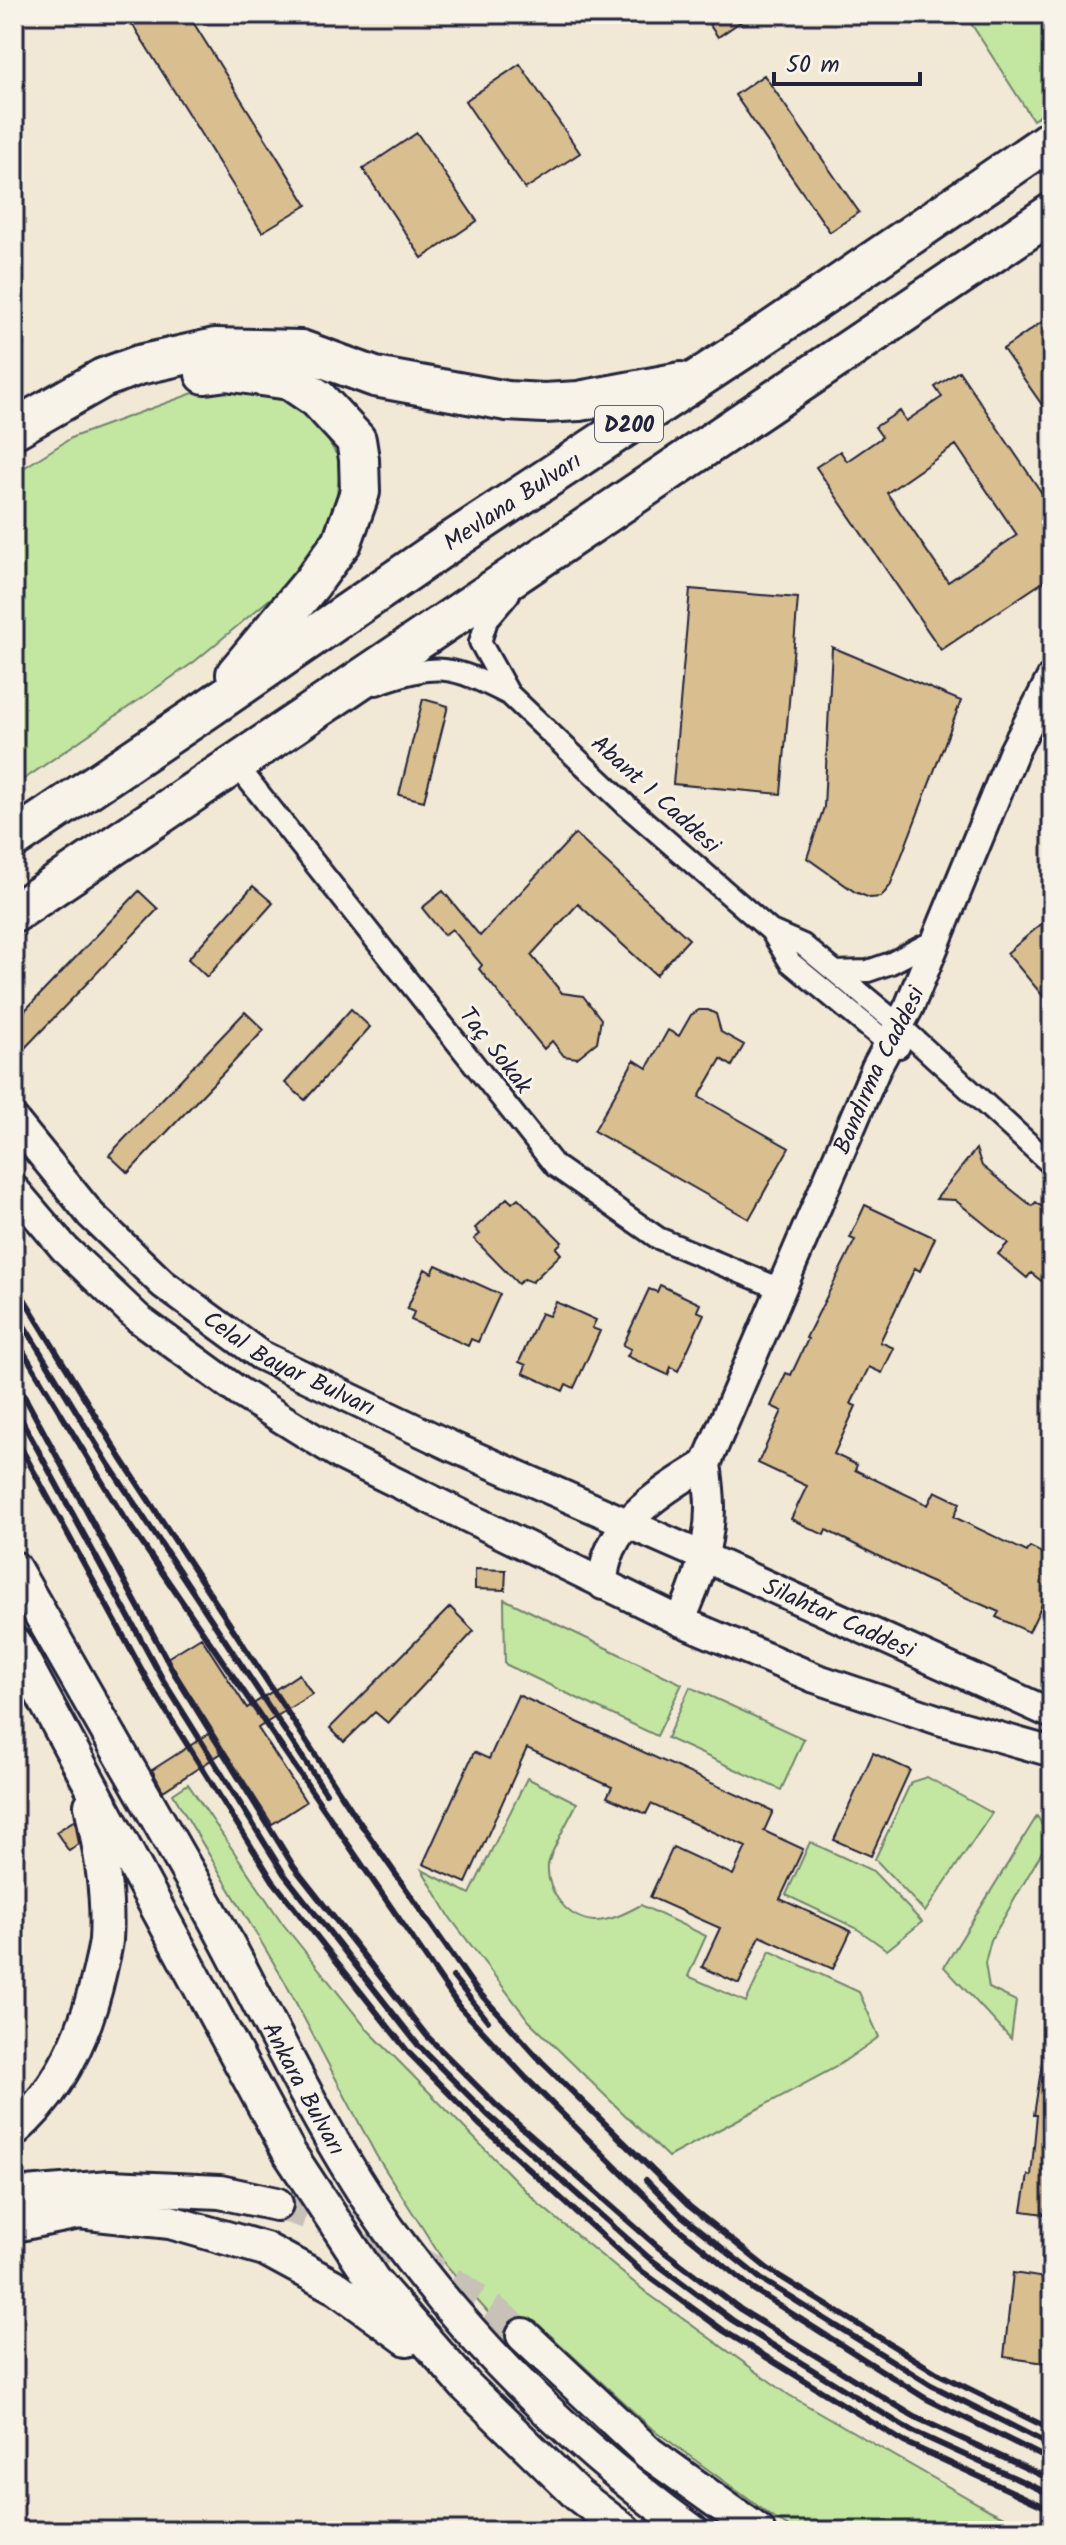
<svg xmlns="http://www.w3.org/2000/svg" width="1066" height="2545" font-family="Kalam,sans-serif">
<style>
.green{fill:#c3e7a1;stroke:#72846e;stroke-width:2}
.building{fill:#d9bf8f;stroke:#22223b;stroke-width:2;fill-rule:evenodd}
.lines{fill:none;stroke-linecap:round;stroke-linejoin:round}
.primary-tunnel{stroke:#c8c1b7;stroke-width:32;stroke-dasharray:32 16;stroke-linecap:butt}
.street-casing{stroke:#22223b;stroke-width:26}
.secondary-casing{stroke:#22223b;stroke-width:34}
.primary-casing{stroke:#22223b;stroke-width:38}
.highway-casing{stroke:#22223b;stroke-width:44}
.street{stroke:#f7f3e8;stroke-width:20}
.secondary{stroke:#f7f3e8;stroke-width:28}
.primary{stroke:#f7f3e8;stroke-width:32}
.highway{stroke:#f7f3e8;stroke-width:38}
.rail{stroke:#22223b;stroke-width:6}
.labels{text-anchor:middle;stroke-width:6;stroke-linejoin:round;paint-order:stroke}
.shield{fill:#f7f3e8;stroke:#62616f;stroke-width:2}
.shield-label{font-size:22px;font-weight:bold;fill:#22223b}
.street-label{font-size:24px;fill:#22223b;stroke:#f7f3e8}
</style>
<rect width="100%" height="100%" fill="#f1e9d6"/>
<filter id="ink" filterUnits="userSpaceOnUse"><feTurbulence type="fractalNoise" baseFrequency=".0125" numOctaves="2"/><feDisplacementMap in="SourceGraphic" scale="16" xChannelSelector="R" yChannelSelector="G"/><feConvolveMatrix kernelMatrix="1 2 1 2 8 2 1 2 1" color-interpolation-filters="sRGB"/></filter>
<g filter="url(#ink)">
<path class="green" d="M 965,14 L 1052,14 L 1052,107 L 1033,120 Z
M 207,388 L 279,393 L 315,419 L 341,462 L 332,532 L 283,588 L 194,662 L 14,786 L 14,474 L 73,437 Z
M 504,1599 L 682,1684 L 657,1736 L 505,1664 Z
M 690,1687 L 804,1739 L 781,1790 L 667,1738 Z
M 927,1777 L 992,1813 L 925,1912 L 875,1859 L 911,1782 Z
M 527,1778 L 577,1803 C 571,1816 550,1852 548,1865 C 546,1891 567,1919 594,1921 C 611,1921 626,1913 641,1905 L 706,1936 L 688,1976 L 746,2002 L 770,1951 L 859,1992 L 879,2037 L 836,2067 L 668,2157 L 529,2021 L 451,1919 L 422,1870 L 470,1894 Z
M 188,1784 L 283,1924 L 367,2029 L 540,2205 L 647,2293 L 789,2395 L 989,2510 L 1034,2531 L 796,2531 L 774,2518 L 650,2427 L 537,2323 L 515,2343 L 446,2265 L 376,2155 L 285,1982 L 173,1794 Z
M 1037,1816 C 1045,1827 1044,1837 1043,1850 L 991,1940 L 985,1963 L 989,1988 L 1016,2001 L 1011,2039 L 944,1967 Z
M 810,1842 L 873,1871 L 922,1922 L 887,1950 L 856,1928 L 786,1895 Z"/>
<path class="building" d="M 126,14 L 188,14 L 307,205 L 262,232 Z
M 702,14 L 752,14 L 718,37 Z
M 520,64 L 580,153 L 525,189 L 465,101 Z
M 764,75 L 859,212 L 830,232 L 735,95 Z
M 417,133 L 477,221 L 422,258 L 363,169 Z
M 1052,315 L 1052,419 L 1003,349 Z
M 959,371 L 1052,508 L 1052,576 L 941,650 L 816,467 L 840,451 L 847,461 L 882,437 L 875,427 L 900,411 L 906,421 L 942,397 L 935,387 ZM 956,445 L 1017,535 L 948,582 L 887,493 Z
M 690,589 L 798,598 L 781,794 L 673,784 Z
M 832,647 L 961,701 L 890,886 L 881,897 L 870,898 L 855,892 L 807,858 L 824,807 Z
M 423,699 L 448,706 L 424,801 L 399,795 Z
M 575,834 L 689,939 L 656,975 L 578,904 L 531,955 L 562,993 L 583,996 L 601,1019 L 597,1042 L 577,1058 L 564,1056 L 552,1041 L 544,1049 L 479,969 L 482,965 L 452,929 L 444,935 L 422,908 L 443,891 L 480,936 Z
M 253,886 L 273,903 L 207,977 L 188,959 Z
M 139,891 L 158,909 L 22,1051 L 14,1043 L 14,1022 Z
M 1052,915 L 1052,1007 L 1007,953 Z
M 351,1009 L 370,1027 L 305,1100 L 285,1083 Z
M 699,1010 L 708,1010 L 716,1014 L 721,1032 L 744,1045 L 732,1066 L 721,1059 L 699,1097 L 789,1148 L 749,1219 L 594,1131 L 634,1060 L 647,1068 L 668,1030 L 679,1036 L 691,1015 Z
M 245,1012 L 264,1030 L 128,1173 L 109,1155 Z
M 976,1149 L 982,1166 L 1032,1206 L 1036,1202 L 1052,1215 L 1052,1289 L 1031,1273 L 1027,1278 L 998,1254 L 1008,1243 L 955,1200 L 936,1199 Z
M 507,1198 L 512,1203 L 518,1198 L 562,1242 L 556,1248 L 561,1254 L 532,1282 L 524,1279 L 518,1284 L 474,1239 L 480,1234 L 475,1228 Z
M 865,1205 L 935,1238 L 920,1271 L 915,1268 L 880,1342 L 894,1348 L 882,1373 L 869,1367 L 851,1404 L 856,1406 L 834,1454 L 857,1465 L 855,1470 L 928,1505 L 935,1491 L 960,1503 L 954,1517 L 1027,1552 L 1030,1547 L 1052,1558 L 1052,1584 L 1029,1632 L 996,1617 L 999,1612 L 924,1579 L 826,1530 L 824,1535 L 791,1519 L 807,1486 L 758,1463 L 782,1411 L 771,1406 L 786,1373 L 791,1375 L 808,1339 L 806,1338 L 855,1240 L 850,1238 Z
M 436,1265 L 500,1294 L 478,1342 L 471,1339 L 468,1346 L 411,1320 L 414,1312 L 407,1309 L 414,1293 L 425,1269 L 432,1273 Z
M 660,1285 L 700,1304 L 697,1311 L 704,1314 L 678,1371 L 671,1367 L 668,1375 L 627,1356 L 631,1349 L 623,1345 L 649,1289 L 657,1292 Z
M 556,1302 L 596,1320 L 592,1328 L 600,1331 L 574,1388 L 566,1384 L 563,1391 L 523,1373 L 526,1365 L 519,1362 L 541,1313 L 549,1316 Z
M 475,1569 L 506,1570 L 505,1590 L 475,1589 Z
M 450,1607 L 474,1631 L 388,1723 L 375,1712 L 344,1742 L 330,1728 Z
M 201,1637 L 247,1708 L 299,1674 L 312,1694 L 258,1728 L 306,1802 L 272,1824 L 225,1751 L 163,1791 L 152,1770 L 213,1731 L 167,1658 Z
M 518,1695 L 773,1811 L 764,1831 L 803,1849 L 780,1899 L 851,1931 L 833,1969 L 760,1936 L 739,1984 L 702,1967 L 720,1928 L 650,1897 L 673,1847 L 733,1875 L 746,1847 L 651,1804 L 646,1814 L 607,1797 L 612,1787 L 527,1748 L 466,1883 L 423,1864 L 474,1752 L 489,1759 Z
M 873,1753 L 910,1770 L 871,1856 L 834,1840 Z
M 75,1820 L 79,1844 L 69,1851 L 56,1832 Z
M 1043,2057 L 1052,2058 L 1052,2215 L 1022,2211 L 1028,2175 L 1031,2176 L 1037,2115 L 1034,2115 Z
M 1013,2273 L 1052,2279 L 1052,2364 L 1004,2357 Z"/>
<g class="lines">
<path class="primary-tunnel" d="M 276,2204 C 368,2228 449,2275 523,2335"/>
<g class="street-casing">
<path id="street" d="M 509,594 L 487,620 L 480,642 L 509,694 L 627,806 L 771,931 L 803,945 L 899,1025 L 1052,1165
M 376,684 C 438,662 451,665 508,694
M 235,763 L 555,1166 L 658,1238 L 783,1290
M 771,931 L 790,962 L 889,1044 L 899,1047
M 835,972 L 868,971 L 891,963 L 937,939"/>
</g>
<g class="secondary-casing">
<g id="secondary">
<path id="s1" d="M 14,1120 L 91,1215 L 163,1284 L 260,1355 L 453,1447 L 702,1556 L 1052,1714"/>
<path id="s2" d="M 14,1189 L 64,1248 L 139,1319 L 239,1392 L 342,1456 L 680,1621 C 696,1587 710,1546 710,1507 C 710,1493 708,1478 706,1464 L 876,1068 L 909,1007 L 1014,751 L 1052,677"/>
<path d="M 603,1585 C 603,1525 661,1492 706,1464"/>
<path d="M 680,1621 L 815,1678 L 939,1720 L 1052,1752"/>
</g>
</g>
<g class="primary-casing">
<g id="primary">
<path id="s3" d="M 14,1568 C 78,1682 145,1795 209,1909 C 268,2016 318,2130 389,2230 C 473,2346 577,2447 692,2531"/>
<path d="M 14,1643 L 290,2154 L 373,2280 L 465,2385 L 578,2495 L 625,2531"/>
<path d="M 14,2130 C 62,2089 87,2030 100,1970 C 102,1960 105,1950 106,1940 C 109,1894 100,1850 91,1805"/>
<path d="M 14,2195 L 110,2187 L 220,2192 L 276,2204"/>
<path d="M 14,2225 L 79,2212 L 170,2222 L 265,2249 L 337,2288 L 407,2339"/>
<path d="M 523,2335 L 649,2453 L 758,2531"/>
</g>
</g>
<g class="highway-casing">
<g id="highway">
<path d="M 205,374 L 226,371 L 290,380 L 318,399 L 356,440 L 359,459 L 360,492 L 342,542 L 311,584 L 236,674"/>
<path d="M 14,429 L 103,378 L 139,365 L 215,348 L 301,350 L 375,377 L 507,401 L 544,403 L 579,401 L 681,382"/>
<path id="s4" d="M 14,839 L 206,710 L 449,543 L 769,332 L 1052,139"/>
<path d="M 14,913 L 1052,213"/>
</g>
</g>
<use href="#street" class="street"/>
<use href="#secondary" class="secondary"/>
<use href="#primary" class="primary"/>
<use href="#highway" class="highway"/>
<path class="rail" d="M 14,1282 L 121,1458 L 358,1820 L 475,1988 L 543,2063 L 689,2206 L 768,2269 L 937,2373 L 1052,2430
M 14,1309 L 109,1465 L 326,1793
M 14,1336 L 118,1508 L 458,2005 L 526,2078 L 674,2225 L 753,2289 L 925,2398 L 1052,2461
M 14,1377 L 174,1673 L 294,1867 L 427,2036 L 497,2106 L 658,2247 L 740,2309 L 915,2417 L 1052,2480
M 14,1406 L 163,1680 L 284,1874 L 418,2045 L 488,2115 L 649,2258 L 732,2320 L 910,2430 L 1052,2495
M 14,1435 L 151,1687 L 273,1881 L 409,2053 L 479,2124 L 640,2270 L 724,2331 L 904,2442 L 1052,2510
M 453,1977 L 488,2021
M 646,2180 L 682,2216 L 761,2279 L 931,2385 L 1052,2446"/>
</g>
</g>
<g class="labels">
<rect class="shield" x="595" y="406" width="68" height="36" rx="6"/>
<g class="shield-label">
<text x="629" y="432">D200</text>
</g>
<g class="street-label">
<text dy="8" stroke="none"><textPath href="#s4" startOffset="602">Mevlana Bulvarı</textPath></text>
<text transform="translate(656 794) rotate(42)" y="8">Abant 1 Caddesi</text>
<text transform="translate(496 1050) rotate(52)" y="8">Taç Sokak</text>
<text dy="8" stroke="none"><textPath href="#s2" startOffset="1394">Bandırma Caddesi</textPath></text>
<text dy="8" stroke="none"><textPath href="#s1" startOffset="372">Celal Bayar Bulvarı</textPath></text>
<text dy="8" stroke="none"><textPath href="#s1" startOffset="978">Silahtar Caddesi</textPath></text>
<text dy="8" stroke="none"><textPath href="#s3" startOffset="596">Ankara Bulvarı</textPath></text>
</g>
</g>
<rect width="1066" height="2545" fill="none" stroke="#f7f3e8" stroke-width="48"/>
<rect x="24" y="24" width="1018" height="2497" fill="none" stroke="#22223b" stroke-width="3" filter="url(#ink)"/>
<path d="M774 72v12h146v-12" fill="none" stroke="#22223b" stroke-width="4"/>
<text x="786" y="72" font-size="24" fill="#22223b" stroke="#f7f3e8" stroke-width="6" paint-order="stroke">50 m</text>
</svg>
